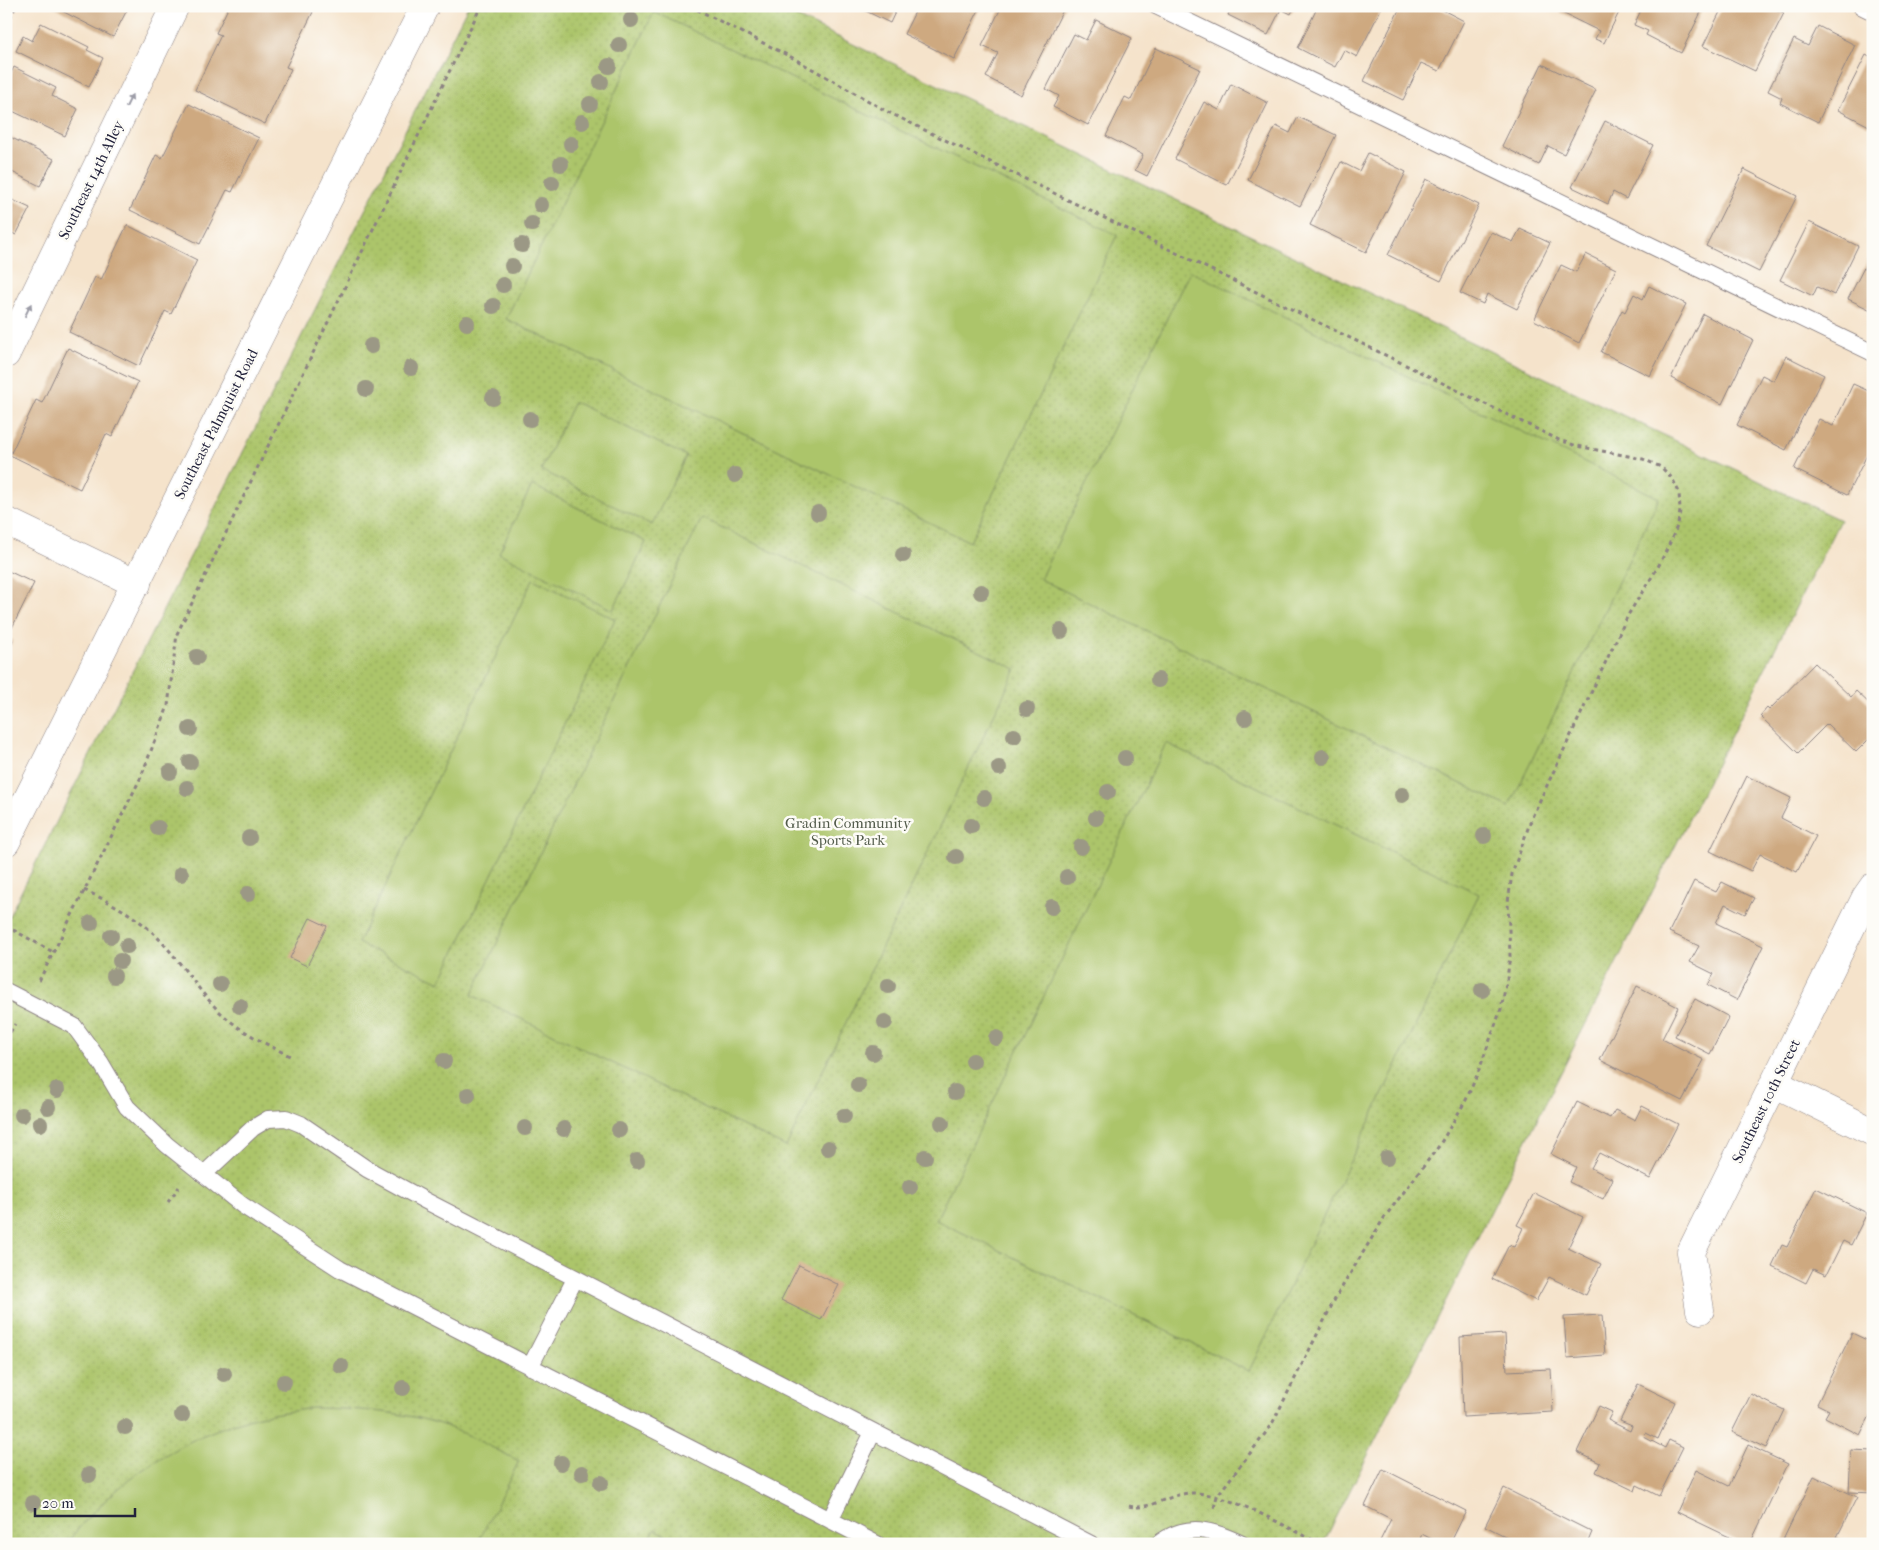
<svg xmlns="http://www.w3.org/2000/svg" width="1879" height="1550" font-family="'IM FELL French Canon',serif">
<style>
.park{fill:url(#park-dots);stroke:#677452}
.pitch{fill:#acc56a;stroke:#677452}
.building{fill:#cea980}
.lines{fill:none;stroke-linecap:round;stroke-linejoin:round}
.lane-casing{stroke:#8c8283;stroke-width:18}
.street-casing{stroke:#8c8283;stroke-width:29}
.secondary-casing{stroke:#8c8283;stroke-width:29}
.path{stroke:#8c8283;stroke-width:3;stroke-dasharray:4 4;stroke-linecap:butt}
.lane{stroke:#fff;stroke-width:16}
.street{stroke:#fff;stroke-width:28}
.secondary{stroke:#fff;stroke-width:28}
.tree{fill:#9b9885}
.oneway{fill:#9c9ca7}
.labels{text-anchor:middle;stroke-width:5;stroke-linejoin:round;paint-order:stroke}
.street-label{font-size:15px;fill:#22223b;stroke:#fdfcf7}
.park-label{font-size:15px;fill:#525b4b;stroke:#fdfcf7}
</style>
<defs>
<pattern id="park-dots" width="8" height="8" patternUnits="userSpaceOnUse" patternTransform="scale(1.25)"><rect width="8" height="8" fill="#acc56a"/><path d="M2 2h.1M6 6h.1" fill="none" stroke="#94a95d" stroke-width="1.8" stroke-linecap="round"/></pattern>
</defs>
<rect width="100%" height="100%" fill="#fdfcf7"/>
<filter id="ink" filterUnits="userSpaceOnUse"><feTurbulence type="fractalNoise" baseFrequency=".02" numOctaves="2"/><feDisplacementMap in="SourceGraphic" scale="10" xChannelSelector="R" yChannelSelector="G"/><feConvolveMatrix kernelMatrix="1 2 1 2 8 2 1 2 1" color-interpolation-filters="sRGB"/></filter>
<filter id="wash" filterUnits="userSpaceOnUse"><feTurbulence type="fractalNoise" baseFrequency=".0096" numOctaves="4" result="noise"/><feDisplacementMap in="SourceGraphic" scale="20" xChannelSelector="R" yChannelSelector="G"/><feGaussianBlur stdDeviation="1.12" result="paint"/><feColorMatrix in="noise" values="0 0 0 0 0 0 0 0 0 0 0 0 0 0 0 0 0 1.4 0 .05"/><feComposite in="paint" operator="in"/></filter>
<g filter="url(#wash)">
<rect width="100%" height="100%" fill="#f5e3cb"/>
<path class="park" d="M 468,6 L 774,6 L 1840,520 L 1323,1544 L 6,1544 L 6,922 Z"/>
<path class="pitch" d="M 654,12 L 1117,235 L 970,542 L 506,319 Z
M 1190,271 L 1659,498 L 1509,807 L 1040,579 Z
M 574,402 L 686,456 L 652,525 L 541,470 Z
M 532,485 L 646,542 L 613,610 L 499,553 Z
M 702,518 L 1016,669 L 786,1147 L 472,995 Z
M 533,579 L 615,619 L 440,982 L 358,943 Z
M 1166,743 L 1479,894 L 1249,1371 L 936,1220 Z
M 312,1408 C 357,1409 403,1411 446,1426 C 471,1436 495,1449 519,1461 L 477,1544 L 66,1544 C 108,1489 165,1447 230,1425 C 240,1422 250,1418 259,1416 C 277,1413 295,1411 312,1408 Z
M 655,1529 L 682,1544 L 647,1544 Z"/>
<g id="blocks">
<path class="building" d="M 52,6 L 120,6 L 127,10 L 113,37 Z
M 229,6 L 300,6 L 313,12 L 286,67 L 291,69 L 265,124 L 195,90 L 221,35 L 216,33 Z
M 856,6 L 898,6 L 890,23 Z
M 918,6 L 981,6 L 954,59 L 904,34 Z
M 1002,6 L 1065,6 L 1021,95 L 986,77 L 998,53 L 982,46 Z
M 1232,6 L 1295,6 L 1291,14 L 1281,9 L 1268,35 L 1228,15 Z
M 1318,6 L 1376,6 L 1381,9 L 1357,57 L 1344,50 L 1335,67 L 1298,48 Z
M 1401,6 L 1435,6 L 1464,21 L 1439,71 L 1421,63 L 1403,100 L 1364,81 Z
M 1558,6 L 1622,6 L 1604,43 L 1595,39 L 1599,31 L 1556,10 Z
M 1643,6 L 1704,6 L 1681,53 L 1646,35 L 1648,31 L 1634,25 Z
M 1723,6 L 1769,6 L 1784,13 L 1755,71 L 1703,46 Z
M 1096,20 L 1132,38 L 1088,125 L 1053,107 L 1059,96 L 1046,89 L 1074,34 L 1086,40 Z
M 41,23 L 89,47 L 87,50 L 103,58 L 89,87 L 16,51 L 23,36 L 32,41 Z
M 1818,26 L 1855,45 L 1818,122 L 1780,103 L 1782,98 L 1768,91 L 1794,39 L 1808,46 Z
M 1156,48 L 1200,69 L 1147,176 L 1135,170 L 1143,155 L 1106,136 L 1125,97 L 1131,100 Z
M 1866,55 L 1873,59 L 1873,128 L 1838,110 Z
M 1542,64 L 1596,90 L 1564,154 L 1548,146 L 1539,165 L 1502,146 Z
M 14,67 L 56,88 L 52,96 L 78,109 L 65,136 L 6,108 L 6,83 Z
M 1231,84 L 1268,103 L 1227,185 L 1175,159 L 1204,102 L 1219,110 Z
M 189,104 L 259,138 L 232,192 L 227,190 L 200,244 L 130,210 L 156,155 L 162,158 Z
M 1298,117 L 1336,135 L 1300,206 L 1248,180 L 1276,126 L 1290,133 Z
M 1605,121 L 1653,145 L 1626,199 L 1613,192 L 1608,204 L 1572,187 Z
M 6,135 L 54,159 L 40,186 L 6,169 Z
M 1368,153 L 1406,172 L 1366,252 L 1310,225 L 1341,162 L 1359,171 Z
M 1744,169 L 1797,196 L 1759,272 L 1706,246 Z
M 1426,179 L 1479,205 L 1441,281 L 1388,255 Z
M 6,197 L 30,208 L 16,235 L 6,230 Z
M 1809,222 L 1858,246 L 1834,295 L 1817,287 L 1813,296 L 1780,280 Z
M 127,225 L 197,260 L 171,314 L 165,311 L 139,366 L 69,332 L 95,277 L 101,280 Z
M 1520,229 L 1550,243 L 1517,309 L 1487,294 L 1483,304 L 1460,293 L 1491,232 L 1513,242 Z
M 1873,250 L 1873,311 L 1848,299 Z
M 1586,254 L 1616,269 L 1579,343 L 1534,320 L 1561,265 L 1576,272 Z
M 1649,286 L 1686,304 L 1650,376 L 1601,352 L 1622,310 L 1625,312 L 1634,294 L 1643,299 Z
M 1703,314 L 1753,340 L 1722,404 L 1671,378 Z
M 68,348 L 138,382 L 112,437 L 106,434 L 80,489 L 10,455 L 36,400 L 42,403 Z
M 1786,356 L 1824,375 L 1786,450 L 1737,425 L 1762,375 L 1774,381 Z
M 1853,384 L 1873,393 L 1873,443 L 1847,495 L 1794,469 L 1819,419 L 1833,426 Z
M 6,570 L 34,583 L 7,638 L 13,640 L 6,654 Z
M 1815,663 L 1851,697 L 1856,691 L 1873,707 L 1873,735 L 1856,752 L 1827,724 L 1798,753 L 1760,716 L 1767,708 L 1769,710 Z
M 1747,776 L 1791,798 L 1781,818 L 1816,836 L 1797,872 L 1760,854 L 1751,871 L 1710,851 Z
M 1694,881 L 1716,892 L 1722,882 L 1754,898 L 1745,914 L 1725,904 L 1716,923 L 1763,946 L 1737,1000 L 1708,985 L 1714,974 L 1690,962 L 1699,946 L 1669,932 Z
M 310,918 L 327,926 L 307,966 L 290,958 Z
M 1637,986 L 1678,1007 L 1662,1039 L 1704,1060 L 1682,1101 L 1600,1060 Z
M 1695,999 L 1729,1017 L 1710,1054 L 1675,1036 Z
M 1577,1102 L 1610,1118 L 1615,1110 L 1635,1120 L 1642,1106 L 1678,1124 L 1650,1179 L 1599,1153 L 1591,1168 L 1613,1179 L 1603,1199 L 1569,1182 L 1576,1167 L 1551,1154 Z
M 1816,1188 L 1867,1213 L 1851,1245 L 1843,1241 L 1826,1275 L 1813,1269 L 1806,1283 L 1772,1266 L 1782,1245 L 1787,1247 Z
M 1534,1193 L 1583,1217 L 1568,1248 L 1601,1264 L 1586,1295 L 1549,1277 L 1536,1301 L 1492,1279 L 1509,1245 L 1514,1247 L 1523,1228 L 1517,1225 Z
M 799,1265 L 839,1285 L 821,1320 L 781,1300 Z
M 1602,1315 L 1605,1355 L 1567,1358 L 1564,1317 Z
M 1852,1333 L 1873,1343 L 1873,1410 L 1860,1435 L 1825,1417 L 1829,1410 L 1817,1404 Z
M 1505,1334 L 1507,1371 L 1551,1369 L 1553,1412 L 1463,1417 L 1460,1337 Z
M 1638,1384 L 1675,1402 L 1658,1439 L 1646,1433 L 1644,1437 L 1665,1448 L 1669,1440 L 1683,1447 L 1659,1496 L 1637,1485 L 1635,1491 L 1596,1472 L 1600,1463 L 1577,1452 L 1599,1406 L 1612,1412 L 1608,1420 L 1630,1431 L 1632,1426 L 1620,1421 Z
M 1751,1394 L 1784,1410 L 1766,1448 L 1732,1432 Z
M 1748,1445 L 1788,1464 L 1750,1544 L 1744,1544 L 1677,1512 L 1696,1470 L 1729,1486 Z
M 1851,1450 L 1873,1451 L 1873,1493 L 1849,1492 Z
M 1383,1469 L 1466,1511 L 1450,1544 L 1441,1544 L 1422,1534 L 1418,1544 L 1385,1544 L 1380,1541 L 1391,1519 L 1365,1506 Z
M 1814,1476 L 1857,1497 L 1837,1537 L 1851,1544 L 1781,1544 Z
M 1504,1488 L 1592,1532 L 1587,1544 L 1521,1544 L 1485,1526 Z"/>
</g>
</g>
<g filter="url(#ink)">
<use href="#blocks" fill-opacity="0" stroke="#8c8283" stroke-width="1"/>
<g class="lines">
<g class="lane-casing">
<path id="lane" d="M 1156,6 L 1873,353
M 1861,6 L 1873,12
M 6,991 L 74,1026 L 101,1063 L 127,1107 L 167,1145 L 242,1205 L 340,1269 L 877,1544
M 204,1174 L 253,1128 L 268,1119 L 286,1118 L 301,1124 L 367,1169 L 426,1201 L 1091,1544
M 530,1367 L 575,1279
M 830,1520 L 873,1432
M 1158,1544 C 1188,1521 1211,1530 1242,1544"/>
</g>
<g class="street-casing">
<path id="street" d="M 6,354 L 175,6
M 6,521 L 137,584
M 1774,1083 L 1873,1132
M 1700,1310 L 1691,1252 L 1866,897 L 1873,887"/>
</g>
<g class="secondary-casing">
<path id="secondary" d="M 6,842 L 425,6"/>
</g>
<path class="path" d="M 690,6 L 793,58 L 888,112 L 1559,440 L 1577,446 L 1643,459 L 1661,467 L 1672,478 L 1679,492 L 1680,511 L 1678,524 L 1668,547 L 1658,567 L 1628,615 L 1532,817 L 1512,874 L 1508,902 L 1510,956 L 1507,979 L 1501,1009 L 1478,1073 L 1466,1100 L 1439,1146 L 1384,1218 L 1336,1297 L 1271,1426 L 1217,1496 L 1214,1508
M 6,13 L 11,15
M 6,25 L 16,6
M 84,890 C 112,903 139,917 160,940 C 182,963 198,991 221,1013 C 241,1032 268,1045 292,1057
M 6,926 L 53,952
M 39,981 L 141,777 L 168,706 L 177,634 L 481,6
M 6,1039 L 15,1024
M 168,1202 L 179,1187
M 1129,1506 C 1150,1511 1170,1493 1192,1493 C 1227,1492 1288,1528 1321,1544"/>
<use href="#lane" class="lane"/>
<use href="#street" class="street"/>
<use href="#secondary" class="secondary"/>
</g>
<g class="tree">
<circle cx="631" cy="20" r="8"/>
<circle cx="619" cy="45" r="8"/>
<circle cx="609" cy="66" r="8"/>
<circle cx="601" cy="82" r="8"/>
<circle cx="590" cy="104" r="8"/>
<circle cx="582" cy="122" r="8"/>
<circle cx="571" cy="144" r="8"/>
<circle cx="561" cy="164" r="8"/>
<circle cx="552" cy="183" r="8"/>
<circle cx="541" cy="205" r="8"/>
<circle cx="532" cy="224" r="8"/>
<circle cx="522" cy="245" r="8"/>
<circle cx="512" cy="266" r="8"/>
<circle cx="503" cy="285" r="8"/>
<circle cx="493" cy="306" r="8"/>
<circle cx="467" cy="323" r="8"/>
<circle cx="371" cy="346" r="8"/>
<circle cx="411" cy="368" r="8"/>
<circle cx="366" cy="389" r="8"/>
<circle cx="493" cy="398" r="8"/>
<circle cx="530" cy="419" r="8"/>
<circle cx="735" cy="475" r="8"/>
<circle cx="818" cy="513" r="8"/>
<circle cx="903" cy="555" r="8"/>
<circle cx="981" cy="592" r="8"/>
<circle cx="1061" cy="631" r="8"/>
<circle cx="197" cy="657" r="8"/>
<circle cx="1158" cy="680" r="8"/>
<circle cx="1027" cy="709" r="8"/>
<circle cx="1245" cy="718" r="8"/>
<circle cx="190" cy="729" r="8"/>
<circle cx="1014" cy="736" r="8"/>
<circle cx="1323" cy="757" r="8"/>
<circle cx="1125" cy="758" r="8"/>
<circle cx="190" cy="762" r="8"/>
<circle cx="999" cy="768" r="8"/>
<circle cx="170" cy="772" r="8"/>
<circle cx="187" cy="788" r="8"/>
<circle cx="1108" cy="792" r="8"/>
<circle cx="1402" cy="795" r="8"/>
<circle cx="984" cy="798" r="8"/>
<circle cx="1096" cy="818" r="8"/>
<circle cx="971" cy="826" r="8"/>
<circle cx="158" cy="828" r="8"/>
<circle cx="1484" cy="836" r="8"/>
<circle cx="249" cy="838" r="8"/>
<circle cx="1081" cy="847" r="8"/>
<circle cx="956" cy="857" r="8"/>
<circle cx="181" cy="874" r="8"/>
<circle cx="1067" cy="877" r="8"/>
<circle cx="248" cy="894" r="8"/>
<circle cx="1052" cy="907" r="8"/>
<circle cx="91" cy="923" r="8"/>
<circle cx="111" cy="936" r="8"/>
<circle cx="127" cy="946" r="8"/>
<circle cx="120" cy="961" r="8"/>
<circle cx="114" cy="976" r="8"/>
<circle cx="220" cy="984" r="8"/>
<circle cx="888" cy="986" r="8"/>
<circle cx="1482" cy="990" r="8"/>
<circle cx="240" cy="1006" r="8"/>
<circle cx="885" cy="1022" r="8"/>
<circle cx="996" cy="1038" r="8"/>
<circle cx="873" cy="1053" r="8"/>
<circle cx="444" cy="1061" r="8"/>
<circle cx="973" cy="1061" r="8"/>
<circle cx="858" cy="1085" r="8"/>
<circle cx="57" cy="1090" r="8"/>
<circle cx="955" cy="1092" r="8"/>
<circle cx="468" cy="1095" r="8"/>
<circle cx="48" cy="1107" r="8"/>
<circle cx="22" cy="1115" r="8"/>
<circle cx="844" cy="1116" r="8"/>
<circle cx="942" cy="1123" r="8"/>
<circle cx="40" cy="1124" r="8"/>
<circle cx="525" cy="1128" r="8"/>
<circle cx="564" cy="1129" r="8"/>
<circle cx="619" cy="1130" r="8"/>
<circle cx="828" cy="1148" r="8"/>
<circle cx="925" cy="1157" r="8"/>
<circle cx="1387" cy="1158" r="8"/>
<circle cx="637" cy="1161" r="8"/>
<circle cx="910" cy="1187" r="8"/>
<circle cx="341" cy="1366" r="8"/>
<circle cx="224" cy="1374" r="8"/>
<circle cx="284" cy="1382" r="8"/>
<circle cx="403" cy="1388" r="8"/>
<circle cx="182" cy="1415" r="8"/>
<circle cx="125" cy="1427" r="8"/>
<circle cx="561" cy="1463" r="8"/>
<circle cx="582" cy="1473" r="8"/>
<circle cx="89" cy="1475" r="8"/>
<circle cx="601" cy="1483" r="8"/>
<circle cx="33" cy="1503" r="8"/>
</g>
<defs><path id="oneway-solid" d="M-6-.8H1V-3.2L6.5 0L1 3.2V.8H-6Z" transform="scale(1.25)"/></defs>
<g class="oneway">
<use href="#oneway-solid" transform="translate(129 101) rotate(-64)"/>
<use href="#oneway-solid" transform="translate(28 310) rotate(-64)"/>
</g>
</g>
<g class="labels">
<g class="street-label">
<text transform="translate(91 180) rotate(-64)" y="5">Southeast 14th Alley</text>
<text transform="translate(216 424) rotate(-63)" y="5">Southeast Palmquist Road</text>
<text transform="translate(1766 1101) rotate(-64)" y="5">Southeast 10th Street</text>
</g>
<g class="park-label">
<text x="848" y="828">Gradin Community<tspan x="848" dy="17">Sports Park</tspan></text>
</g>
</g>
<rect width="1879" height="1550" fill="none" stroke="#fdfcf7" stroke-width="25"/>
<path d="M35 1508v8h100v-8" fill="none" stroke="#22223b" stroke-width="2.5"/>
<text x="42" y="1508" font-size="15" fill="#22223b" stroke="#fdfcf7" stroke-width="4" paint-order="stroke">20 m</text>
</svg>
